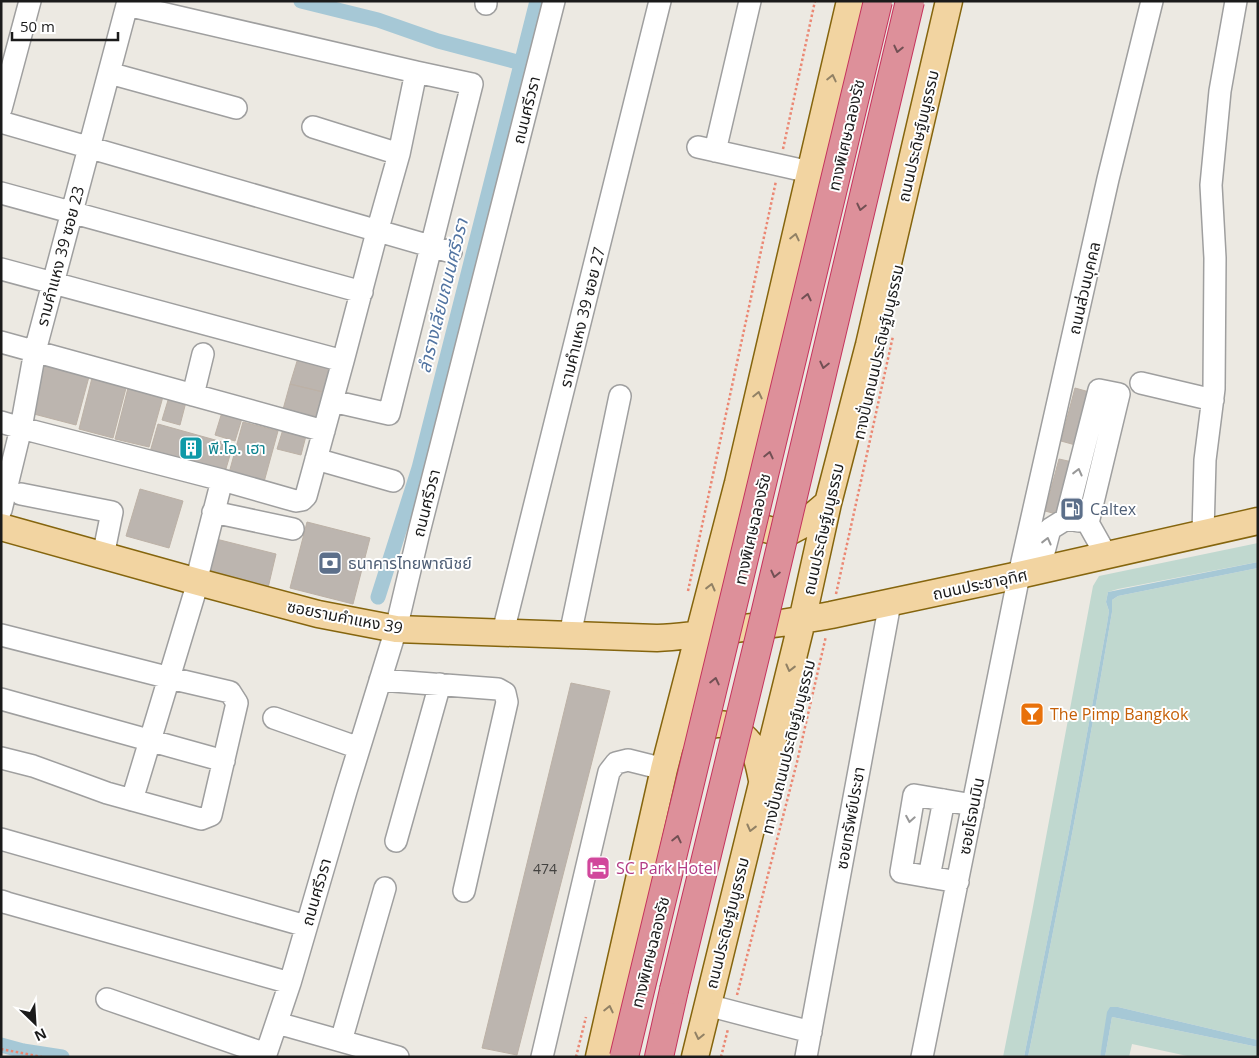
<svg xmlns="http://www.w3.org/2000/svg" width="1259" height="1058" font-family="'Open Sans','Noto Sans Thai',sans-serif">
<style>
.wetland{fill:#c0d8cf}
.water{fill:#a6c8d6}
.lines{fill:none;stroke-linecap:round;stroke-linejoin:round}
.canal{stroke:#a6c8d6;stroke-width:15}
.building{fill:#bcb5af;stroke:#bcb1a6}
.minor-casing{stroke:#9f9f9f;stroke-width:24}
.major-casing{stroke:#85650e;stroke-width:29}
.highway-casing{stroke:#c5345d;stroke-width:30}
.path{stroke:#eb8773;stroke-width:2.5;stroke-dasharray:2.5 2.5;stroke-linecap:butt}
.minor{stroke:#fff;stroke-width:21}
.major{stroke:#f2d4a1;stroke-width:26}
.highway{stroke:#dd909a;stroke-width:28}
.highway-bridge-casing{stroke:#c5345d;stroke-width:30;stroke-linecap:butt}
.highway-bridge{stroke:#dd909a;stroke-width:28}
.oneway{stroke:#725054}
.oneway2{stroke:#918165}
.oneway3{stroke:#989898}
.labels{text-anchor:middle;stroke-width:4;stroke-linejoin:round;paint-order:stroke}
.number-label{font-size:14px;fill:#434240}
.street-label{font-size:16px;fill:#1b1b1b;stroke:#fff}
.culture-label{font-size:16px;fill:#0d838f;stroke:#fff;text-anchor:start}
.service-label{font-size:16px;fill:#4e5e75;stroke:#fff;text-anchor:start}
.food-label{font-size:16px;fill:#c56008;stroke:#fff;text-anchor:start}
.hotel-label{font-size:16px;fill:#b23c85;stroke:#fff;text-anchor:start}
.water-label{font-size:18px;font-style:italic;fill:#5274a1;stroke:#fff}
</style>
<rect width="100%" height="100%" fill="#ece9e2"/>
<path class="wetland" d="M 1258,543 L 1258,562 L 1118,589 L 1108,592 L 1106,602 L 1109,611 L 1107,624 L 1069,832 L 1024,1057 L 1003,1057 L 1032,912 L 1093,586 L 1099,576 Z
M 1258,568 L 1258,1040 L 1118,1007 L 1110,1007 L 1100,1057 L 1028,1057 C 1058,909 1087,761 1112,612 L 1112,600 L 1118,596 Z
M 1112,1017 L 1258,1047 L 1258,1057 L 1192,1057 L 1132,1044 L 1129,1057 L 1105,1057 Z"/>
<path class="water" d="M 1258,562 L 1258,568 L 1118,596 L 1112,600 L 1112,612 C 1087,761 1058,909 1028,1057 L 1024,1057 L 1069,832 L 1107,624 L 1109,611 L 1106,602 L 1108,592 Z
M 1110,1007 L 1118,1007 L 1258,1040 L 1258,1047 L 1112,1017 L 1105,1057 L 1100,1057 L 1107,1012 Z"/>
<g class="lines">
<path class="canal" d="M 301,1 L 378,20 L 438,41 L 521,63
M 378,597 L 419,468 L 537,1
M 1,1045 L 23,1051 L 62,1057"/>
</g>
<path class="building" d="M 298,358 L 330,367 L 323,392 L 290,384 Z
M 44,361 L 90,373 L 76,425 L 30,413 Z
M 92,378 L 126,388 L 113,438 L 79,429 Z
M 129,384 L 164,393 L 149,447 L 115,439 Z
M 290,384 L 323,392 L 315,422 L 282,413 Z
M 1075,388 L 1093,393 L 1079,446 L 1061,441 Z
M 169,397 L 186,402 L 180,425 L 162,420 Z
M 223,409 L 243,415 L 235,441 L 215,435 Z
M 243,422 L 278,431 L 264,482 L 229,473 Z
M 158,424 L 233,445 L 225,472 L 150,452 Z
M 284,426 L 307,432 L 301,455 L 277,449 Z
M 1059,459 L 1077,463 L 1064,516 L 1045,511 Z
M 140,489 L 183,501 L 169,548 L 126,536 Z
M 307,522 L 370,538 L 353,604 L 290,588 Z
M 212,538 L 276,554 L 268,588 L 203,572 Z
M 571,683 L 610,691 L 517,1055 L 482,1048 Z"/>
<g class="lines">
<g class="minor-casing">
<path id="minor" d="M 486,4 L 486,1
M 109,73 L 236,108
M 1,109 L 30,1
M 1,122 L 451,252
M 313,127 L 399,154
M 698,147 L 810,172
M 715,151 L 750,1
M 1,193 L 362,292
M 1,269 L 343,361
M 1,342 L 324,431
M 1141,383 L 1213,400
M 193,395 L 203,354
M 332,401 L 389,414 L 472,84 L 416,72
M 1,422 L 21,428 L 222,480 L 296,501 L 302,500 L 306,496 L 343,361 L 377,232 L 399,154 L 416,72 L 127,5 L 35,351 L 21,428 L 1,510
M 316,459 L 393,481
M 21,494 L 112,512 L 103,556
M 213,512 L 293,529
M 1066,519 L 1099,390 L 1119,394 L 1088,523 L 1106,555
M 1203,533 L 1205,460 L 1214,389 L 1215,258 L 1211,185 L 1220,91 L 1236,1
M 1039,571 L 1050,529 L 1066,519 L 1079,521
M 196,582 L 222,480
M 503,632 L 660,1
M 1,635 L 170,678 L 230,692 L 237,703 L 211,815 L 201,819 L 107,793 L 33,766 L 1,758
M 570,635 L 620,396
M 380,680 L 498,689 L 505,693 L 507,702 L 464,891
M 1,699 L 224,761
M 274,718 L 359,748
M 132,800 L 198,582
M 1,839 L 306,926
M 396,841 L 440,684
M 929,877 L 944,800
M 958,882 L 901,872 L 914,795 L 973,805
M 1,901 L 7,903 L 290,983
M 107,999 L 266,1054
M 707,1005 L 811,1032
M 277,1023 L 398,1057
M 341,1041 L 385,888
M 265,1057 L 290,983 L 346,791 L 396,629 L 419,532 L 554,1
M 542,1057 L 609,772 L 616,763 L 628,760 L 664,769
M 806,1057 L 890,603
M 922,1057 L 1019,575 L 1108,179 L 1152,1"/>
</g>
<g class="major-casing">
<path id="major" d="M 742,504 L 758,527 L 785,534 L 802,525 L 828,503
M 1,527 L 198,582 L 318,614 L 396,629 L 657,638 C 683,637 709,633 735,629 C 767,625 799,621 831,615 L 1019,575 L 1258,521
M 686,737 C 696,730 706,724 718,724 C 731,723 748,739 754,750 C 758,759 760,770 762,780
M 599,1057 L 664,769 L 738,483 L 850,1
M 695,1057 L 802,621 L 828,503 L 869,345 L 949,1"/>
</g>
<g class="highway-casing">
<path id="highway" d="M 659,1057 L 674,990"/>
</g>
<path class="path" d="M 783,149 L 815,1
M 688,591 L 776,181
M 836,594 L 893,336
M 737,995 L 797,762 L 826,636
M 1,1049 L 42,1057
M 576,1057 L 586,1017
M 721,1057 L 728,1029"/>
<use href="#minor" class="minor"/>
<use href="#major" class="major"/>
<use href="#highway" class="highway"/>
<g class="highway-bridge-casing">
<path id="highway-bridge" d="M 674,990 L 759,640 L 910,1
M 624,1057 L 878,1"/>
</g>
<use href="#highway-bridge" class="highway-bridge"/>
</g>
<defs><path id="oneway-chevron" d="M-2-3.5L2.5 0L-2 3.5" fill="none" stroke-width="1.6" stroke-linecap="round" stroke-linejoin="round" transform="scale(1.25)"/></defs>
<g class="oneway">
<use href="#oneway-chevron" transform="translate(898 49) rotate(103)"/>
<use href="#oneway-chevron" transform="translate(861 207) rotate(103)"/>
<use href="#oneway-chevron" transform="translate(807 297) rotate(-77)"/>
<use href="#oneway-chevron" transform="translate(824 365) rotate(103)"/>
<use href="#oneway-chevron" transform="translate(769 455) rotate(-77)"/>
<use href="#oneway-chevron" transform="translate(775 574) rotate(103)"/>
<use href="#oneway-chevron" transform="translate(715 681) rotate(-77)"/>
<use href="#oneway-chevron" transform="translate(677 839) rotate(-77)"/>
</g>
<g class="oneway2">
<use href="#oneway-chevron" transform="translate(832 78) rotate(-77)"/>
<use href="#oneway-chevron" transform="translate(795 237) rotate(-77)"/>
<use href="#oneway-chevron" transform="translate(758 395) rotate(-77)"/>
<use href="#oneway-chevron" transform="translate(711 587) rotate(-76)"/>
<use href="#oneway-chevron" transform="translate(790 668) rotate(104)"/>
<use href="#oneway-chevron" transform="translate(751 828) rotate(104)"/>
<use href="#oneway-chevron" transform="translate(609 1009) rotate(-77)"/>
<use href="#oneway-chevron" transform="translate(699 1036) rotate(103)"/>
</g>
<g class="oneway3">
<use href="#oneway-chevron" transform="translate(1078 472) rotate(-76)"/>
<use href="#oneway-chevron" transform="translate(1047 541) rotate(-76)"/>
<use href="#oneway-chevron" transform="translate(910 819) rotate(100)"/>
</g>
<defs>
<g id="building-square" transform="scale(1.25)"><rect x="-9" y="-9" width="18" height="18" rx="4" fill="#0f9aa8" stroke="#fff"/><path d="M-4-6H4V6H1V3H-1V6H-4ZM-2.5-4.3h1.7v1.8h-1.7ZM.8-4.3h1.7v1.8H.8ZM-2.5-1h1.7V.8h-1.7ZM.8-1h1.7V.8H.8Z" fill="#fff"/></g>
<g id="fuel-square" transform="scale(1.25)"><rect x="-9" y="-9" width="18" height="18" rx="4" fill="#5c6f8a" stroke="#fff"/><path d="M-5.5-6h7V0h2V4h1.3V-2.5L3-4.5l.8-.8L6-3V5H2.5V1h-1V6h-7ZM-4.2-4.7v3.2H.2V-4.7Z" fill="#fff"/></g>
<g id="bank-square" transform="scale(1.25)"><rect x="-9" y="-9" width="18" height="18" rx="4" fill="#5c6f8a" stroke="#fff"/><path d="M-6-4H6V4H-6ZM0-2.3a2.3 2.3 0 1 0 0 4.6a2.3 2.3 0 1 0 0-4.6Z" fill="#fff"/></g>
<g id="bar-square" transform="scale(1.25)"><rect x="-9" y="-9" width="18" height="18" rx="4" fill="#e8710a" stroke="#fff"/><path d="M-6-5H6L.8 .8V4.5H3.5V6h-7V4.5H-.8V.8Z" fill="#fff"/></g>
<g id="hotel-square" transform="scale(1.25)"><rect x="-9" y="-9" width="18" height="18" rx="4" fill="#d1479c" stroke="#fff"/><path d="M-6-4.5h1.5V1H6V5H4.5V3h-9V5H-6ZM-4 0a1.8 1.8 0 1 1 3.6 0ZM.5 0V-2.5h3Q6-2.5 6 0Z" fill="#fff"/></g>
</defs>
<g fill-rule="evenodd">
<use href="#building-square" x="191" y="448"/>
<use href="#fuel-square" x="1072" y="509"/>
<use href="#bank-square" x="330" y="563"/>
<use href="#bar-square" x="1032" y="714"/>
<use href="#hotel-square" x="598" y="868"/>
</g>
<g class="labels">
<g class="number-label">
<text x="545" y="874">474</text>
</g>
<g class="street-label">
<text transform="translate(526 110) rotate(-76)" y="6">ถนนศรีวรา</text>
<text transform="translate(846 135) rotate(-77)" y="6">ทางพิเศษฉลองรัช</text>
<text transform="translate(918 136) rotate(-77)" y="6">ถนนประดิษฐ์มนูธรรม</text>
<text transform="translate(60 256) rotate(-75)" y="6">รามคำแหง 39 ซอย 23</text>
<text transform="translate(1084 288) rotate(-77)" y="6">ถนนส่วนบุคคล</text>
<text transform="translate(582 317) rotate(-76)" y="6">รามคำแหง 39 ซอย 27</text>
<text transform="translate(878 352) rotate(-77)" y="6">ทางปั่นถนนประดิษฐ์มนูธรรม</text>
<text transform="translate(426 503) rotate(-76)" y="6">ถนนศรีวรา</text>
<text transform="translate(752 529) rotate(-77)" y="6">ทางพิเศษฉลองรัช</text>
<text transform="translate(823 529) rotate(-77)" y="6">ถนนประดิษฐ์มนูธรรม</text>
<text transform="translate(980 584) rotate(-12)" y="6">ถนนประชาอุทิศ</text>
<text transform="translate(345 617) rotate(11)" y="6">ซอยรามคำแหง 39</text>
<text transform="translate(788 747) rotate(-76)" y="6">ทางปั่นถนนประดิษฐ์มนูธรรม</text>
<text transform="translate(971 816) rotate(-79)" y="6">ซอยโรจนมิน</text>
<text transform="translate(850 818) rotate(-80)" y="6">ซอยทรัพย์ประชา</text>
<text transform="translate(316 892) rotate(-74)" y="6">ถนนศรีวรา</text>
<text transform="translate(727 923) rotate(-76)" y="6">ถนนประดิษฐ์มนูธรรม</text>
<text transform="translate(650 952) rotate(-76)" y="6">ทางพิเศษฉลองรัช</text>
</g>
<g class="culture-label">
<text x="208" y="454">พี.โอ. เฮา</text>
</g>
<g class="service-label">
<text x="1090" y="515">Caltex</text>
<text x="348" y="569">ธนาคารไทยพาณิชย์</text>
</g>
<g class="food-label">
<text x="1050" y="720">The Pimp Bangkok</text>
</g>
<g class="hotel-label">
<text x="616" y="874">SC Park Hotel</text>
</g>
<g class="water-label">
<text transform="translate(443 296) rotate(-76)" y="6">ลำรางเลียบถนนศรีวรา</text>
</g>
</g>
<rect width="1259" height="1058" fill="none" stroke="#1b1b1b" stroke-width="5"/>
<g transform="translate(35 1023) rotate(155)" stroke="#ffffff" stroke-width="4" paint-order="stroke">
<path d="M0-4L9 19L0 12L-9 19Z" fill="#1b1b1b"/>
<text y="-8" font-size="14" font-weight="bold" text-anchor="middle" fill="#1b1b1b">N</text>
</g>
<path d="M12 32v8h106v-8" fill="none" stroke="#1b1b1b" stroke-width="2.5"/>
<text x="20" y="32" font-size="15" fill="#1b1b1b" stroke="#ffffff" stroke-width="4" paint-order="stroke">50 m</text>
</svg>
